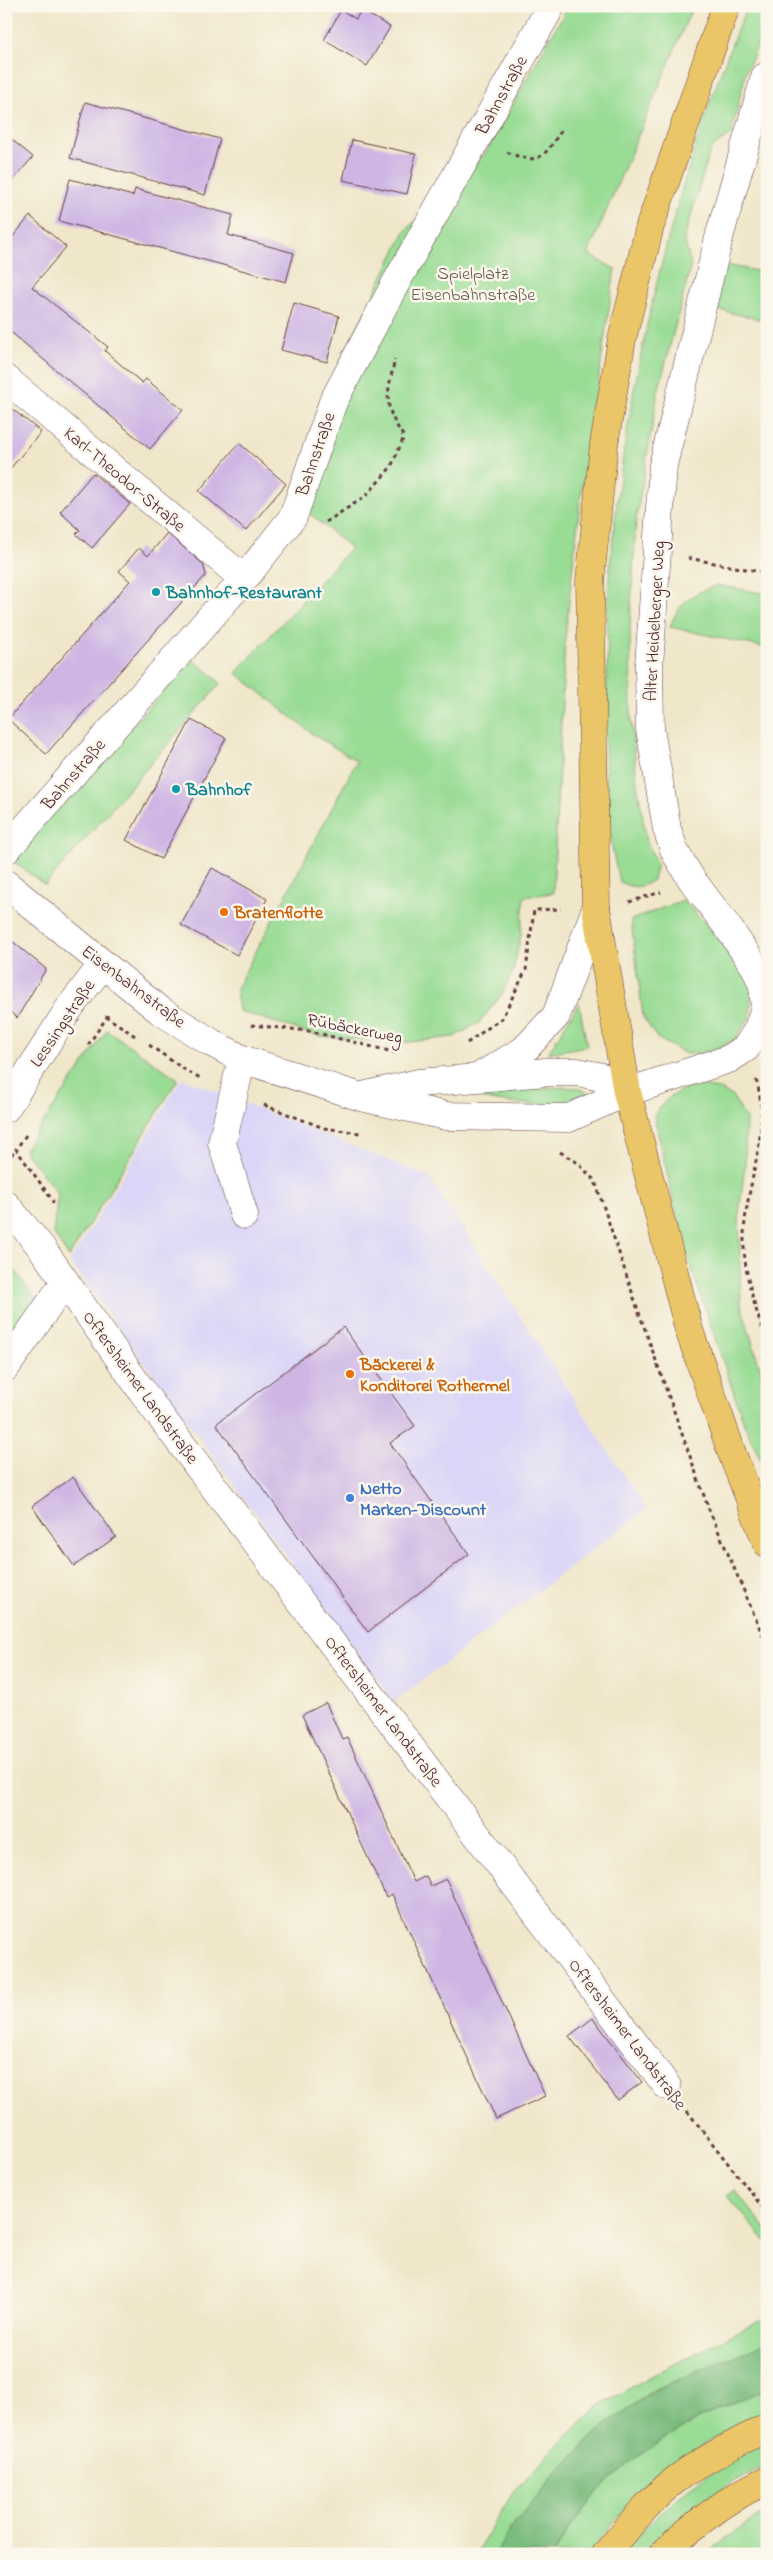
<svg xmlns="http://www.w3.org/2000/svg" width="773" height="2560" font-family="'Indie Flower',sans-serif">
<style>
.built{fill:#dbd6f7}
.green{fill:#99dc94;stroke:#727e60}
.forest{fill:#7abc7e;stroke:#626e54}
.building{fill:#ceb6e4}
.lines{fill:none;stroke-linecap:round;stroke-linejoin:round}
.minor-casing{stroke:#633d43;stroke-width:29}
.major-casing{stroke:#633d43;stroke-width:29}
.highway-casing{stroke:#633d43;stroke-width:29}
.path{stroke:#633d43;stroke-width:3;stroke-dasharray:4 4;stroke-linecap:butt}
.minor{stroke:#fff;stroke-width:28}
.major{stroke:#ebc669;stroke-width:28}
.highway{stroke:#ebc669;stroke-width:28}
.culture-dot{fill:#0f9aa8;stroke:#fbf7ec;stroke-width:2}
.food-dot{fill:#e8710a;stroke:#fbf7ec;stroke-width:2}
.shop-dot{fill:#3f7fe0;stroke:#fbf7ec;stroke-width:2}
.labels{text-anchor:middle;stroke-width:5;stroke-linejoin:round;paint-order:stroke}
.street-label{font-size:18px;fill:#4a1f2b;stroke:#fbf7ec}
.park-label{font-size:18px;fill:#62584a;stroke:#fbf7ec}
.culture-label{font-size:18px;font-weight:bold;fill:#0d838f;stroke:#fbf7ec;text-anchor:start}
.food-label{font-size:18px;font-weight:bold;fill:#c56008;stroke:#fbf7ec;text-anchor:start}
.shop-label{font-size:18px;font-weight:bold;fill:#366cbe;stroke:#fbf7ec;text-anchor:start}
</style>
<rect width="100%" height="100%" fill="#fbf7ec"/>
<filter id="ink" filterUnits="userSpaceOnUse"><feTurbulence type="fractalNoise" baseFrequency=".02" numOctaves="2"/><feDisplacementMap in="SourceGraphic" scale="10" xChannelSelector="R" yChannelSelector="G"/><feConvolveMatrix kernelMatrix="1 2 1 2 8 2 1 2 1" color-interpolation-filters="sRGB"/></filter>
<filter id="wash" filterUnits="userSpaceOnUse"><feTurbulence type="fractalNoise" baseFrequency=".0096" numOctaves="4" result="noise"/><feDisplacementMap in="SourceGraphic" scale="20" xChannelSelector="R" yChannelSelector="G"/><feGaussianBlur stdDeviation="1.12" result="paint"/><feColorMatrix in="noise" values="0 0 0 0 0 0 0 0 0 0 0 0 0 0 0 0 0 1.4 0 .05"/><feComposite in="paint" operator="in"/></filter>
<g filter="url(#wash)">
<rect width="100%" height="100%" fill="#f0e7cb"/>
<path class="built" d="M 182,1078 L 429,1177 L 646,1509 L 394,1702 L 70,1262 Z"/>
<path class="green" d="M 568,6 L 693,6 L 588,254 L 615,269 L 580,502 L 565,638 L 553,893 L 524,897 L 521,935 L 513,971 L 502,994 L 480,1022 L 454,1037 L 401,1043 L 318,1036 L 239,1011 L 236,989 L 357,761 L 314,735 L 236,673 L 351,548 L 310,514 L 319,404 L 405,231 L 485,154 Z
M 747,6 L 767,6 L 767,24 L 746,72 L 731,135 L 711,148 L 684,239 L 691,265 L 658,392 L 636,520 L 630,624 L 631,714 L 637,784 L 647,842 L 657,864 L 653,880 C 641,888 633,889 620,882 C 601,816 605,744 607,676 C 608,641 606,604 610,568 C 627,375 673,185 747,6 Z
M 726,265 L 767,273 L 767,321 L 710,308 Z
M 716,585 L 767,594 L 767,648 L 670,627 C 680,600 691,596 716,585 Z
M 193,659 L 221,683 L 45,885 L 10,859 Z
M 683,900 L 731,950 L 752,986 L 750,1017 L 734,1040 L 709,1052 L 686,1054 L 657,1038 L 643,1017 L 631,920 Z
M 579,1003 L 587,1046 L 548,1053 Z
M 107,1030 L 178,1079 L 69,1257 L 53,1233 L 58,1194 L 24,1150 Z
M 697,1085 L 719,1089 L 733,1097 L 746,1119 L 745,1164 L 739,1214 L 741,1304 L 767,1392 L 767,1472 L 745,1426 L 684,1246 L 654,1116 C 666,1097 675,1092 697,1085 Z
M 561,1087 L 579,1088 L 591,1095 L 561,1106 L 509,1103 L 478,1098 L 504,1092 Z
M 6,1258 L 37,1301 L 6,1344 Z
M 735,2190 L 767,2230 L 767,2243 L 727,2195 Z
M 767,2317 L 767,2342 L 654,2390 L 602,2428 L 558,2471 L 516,2521 L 494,2554 L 475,2554 L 511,2496 L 552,2451 L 600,2405 L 655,2374 Z
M 767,2389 L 767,2411 C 688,2448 641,2483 589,2554 L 553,2554 C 568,2530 584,2506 603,2486 C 647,2443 710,2411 767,2389 Z
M 767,2442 L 767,2465 C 721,2487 675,2514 643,2554 L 621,2554 C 669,2499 702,2474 767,2442 Z
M 767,2512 L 767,2554 L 706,2554 L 751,2520 Z"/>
<path class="forest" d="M 767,2342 L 767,2389 C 710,2411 647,2443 603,2486 C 584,2506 568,2530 553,2554 L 494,2554 L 516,2521 L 558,2471 L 602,2428 L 654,2390 Z"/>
<g id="blocks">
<path class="building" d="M 341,10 L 356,19 L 361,10 L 390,27 L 367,66 L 324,40 Z
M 85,102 L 220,139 L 205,195 L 70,158 Z
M 6,135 L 33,157 L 6,188 Z
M 352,140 L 416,154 L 407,194 L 343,180 Z
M 70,179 L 133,196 L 135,189 L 233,215 L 228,235 L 294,253 L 286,282 L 59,221 Z
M 30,216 L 66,247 L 32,287 L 108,347 L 105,351 L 142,383 L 146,379 L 183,410 L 150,449 L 6,328 L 6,245 Z
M 294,303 L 339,316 L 327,362 L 281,350 Z
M 6,404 L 41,432 L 9,470 L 6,468 Z
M 239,443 L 286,484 L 246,531 L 199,491 Z
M 93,473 L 130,504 L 92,548 L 76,534 L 80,530 L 60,512 Z
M 167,533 L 203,564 L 206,575 L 46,754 L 8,719 L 130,581 L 119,571 L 139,548 L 148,556 Z
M 191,720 L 226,738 L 161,859 L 126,840 Z
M 212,868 L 267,899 L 237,955 L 181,925 Z
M 6,936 L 46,969 L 17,1018 L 6,1008 Z
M 343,1327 L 415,1426 L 390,1443 L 469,1554 L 368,1632 L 216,1424 Z
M 73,1477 L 116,1537 L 74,1566 L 32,1506 Z
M 326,1703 L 342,1739 L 347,1737 L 414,1882 L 426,1876 L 431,1886 L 446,1879 L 545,2096 L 496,2119 L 392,1894 L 386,1897 L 302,1715 Z
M 593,2018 L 642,2082 L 618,2100 L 569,2036 Z"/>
</g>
</g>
<g filter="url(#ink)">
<use href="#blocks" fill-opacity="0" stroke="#633d43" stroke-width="1"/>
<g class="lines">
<g class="minor-casing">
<path id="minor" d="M 6,379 L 244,579
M 6,850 L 244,579 L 293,517 L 333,402 L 393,288 L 551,6
M 6,884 L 159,1010 L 212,1043 L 242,1059 L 361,1097 L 446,1116 L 569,1118 L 627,1092 L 729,1059 L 746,1048 L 758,1029 L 765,1007 L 763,986 L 755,967 L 727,926 L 692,880 L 675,852 L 667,829 L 650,729 L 649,665 L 663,465 L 720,234 L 765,77
M 242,1059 L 222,1143 L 244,1215
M 482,1075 L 524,1050 L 556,1016 L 596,908
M 367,1095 L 419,1083 L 546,1072 L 577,1072 L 602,1077 L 627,1092
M 6,1108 L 70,1007 L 103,964
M 6,1205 L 41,1247 L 154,1408 L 667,2086
M 6,1367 L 65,1282"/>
</g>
<g class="major-casing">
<path id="major" d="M 726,6 L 650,226 L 622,339 L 604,444 L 590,581 L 596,908 L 627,1092 L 689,1330 L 733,1456 L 767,1543"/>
</g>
<g class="highway-casing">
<path id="highway" d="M 606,2554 C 627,2529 648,2501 674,2481 C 702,2460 735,2443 767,2428
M 663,2554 C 694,2524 728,2498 767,2480"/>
</g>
<path class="path" d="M 507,152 C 541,167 544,156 563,128
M 326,522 L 366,496 L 391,467 L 404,437 C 382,405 387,395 395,359
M 688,558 L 767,573
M 629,902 L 661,892
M 107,1015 L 107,1017 L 135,1036
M 251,1025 L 309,1031 L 397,1053
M 467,1043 L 502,1018 L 526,970 L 534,910 L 561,909
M 88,1045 L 107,1017
M 149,1045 L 188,1072 L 203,1079
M 756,1080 C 773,1131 744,1187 744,1239 C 743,1272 756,1311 767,1342
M 264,1105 L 324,1128 L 360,1133
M 26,1135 L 16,1149 L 53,1201 L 52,1206
M 560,1152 L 578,1163 L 595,1181 L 637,1307 L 708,1507 L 767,1645
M 6,1162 L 16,1149
M 687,2111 L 767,2213"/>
<use href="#minor" class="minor"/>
<use href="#major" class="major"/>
<use href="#highway" class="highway"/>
</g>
</g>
<g class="culture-dot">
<circle cx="156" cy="592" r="5"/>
<circle cx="176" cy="789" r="5"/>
</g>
<g class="food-dot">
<circle cx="224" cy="912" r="5"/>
<circle cx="350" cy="1374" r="5"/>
</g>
<circle class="shop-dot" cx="350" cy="1498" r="5"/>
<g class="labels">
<g class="street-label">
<text transform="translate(501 95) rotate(-61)" y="6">Bahnstraße</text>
<text transform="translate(315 454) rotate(-71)" y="6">Bahnstraße</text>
<text transform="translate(125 479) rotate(40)" y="6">Karl-Theodor-Straße</text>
<text transform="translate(654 621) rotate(-87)" y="6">Alter Heidelberger Weg</text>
<text transform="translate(73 774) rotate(-49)" y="6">Bahnstraße</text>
<text transform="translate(134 986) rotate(37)" y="6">Eisenbahnstraße</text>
<text transform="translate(62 1023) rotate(-56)" y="6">Lessingstraße</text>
<text transform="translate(355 1028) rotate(11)" y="6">Rübäckerweg</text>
<text transform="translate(141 1387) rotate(54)" y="6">Oftersheimer Landstraße</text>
<text transform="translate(384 1711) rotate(53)" y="6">Oftersheimer Landstraße</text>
<text transform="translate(628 2034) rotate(53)" y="6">Oftersheimer Landstraße</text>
</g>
<g class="park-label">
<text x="473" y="279">Spielplatz<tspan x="473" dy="21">Eisenbahnstraße</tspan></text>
</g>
<g class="culture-label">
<text x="166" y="598">Bahnhof-Restaurant</text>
<text x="186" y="795">Bahnhof</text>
</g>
<g class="food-label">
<text x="234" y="918">Bratenflotte</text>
<text x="360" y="1370">Bäckerei &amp;<tspan x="360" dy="21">Konditorei Rothermel</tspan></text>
</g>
<g class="shop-label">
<text x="360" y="1494">Netto<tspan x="360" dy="21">Marken-Discount</tspan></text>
</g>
</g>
<rect width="773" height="2560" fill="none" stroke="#fbf7ec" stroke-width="25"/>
</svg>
